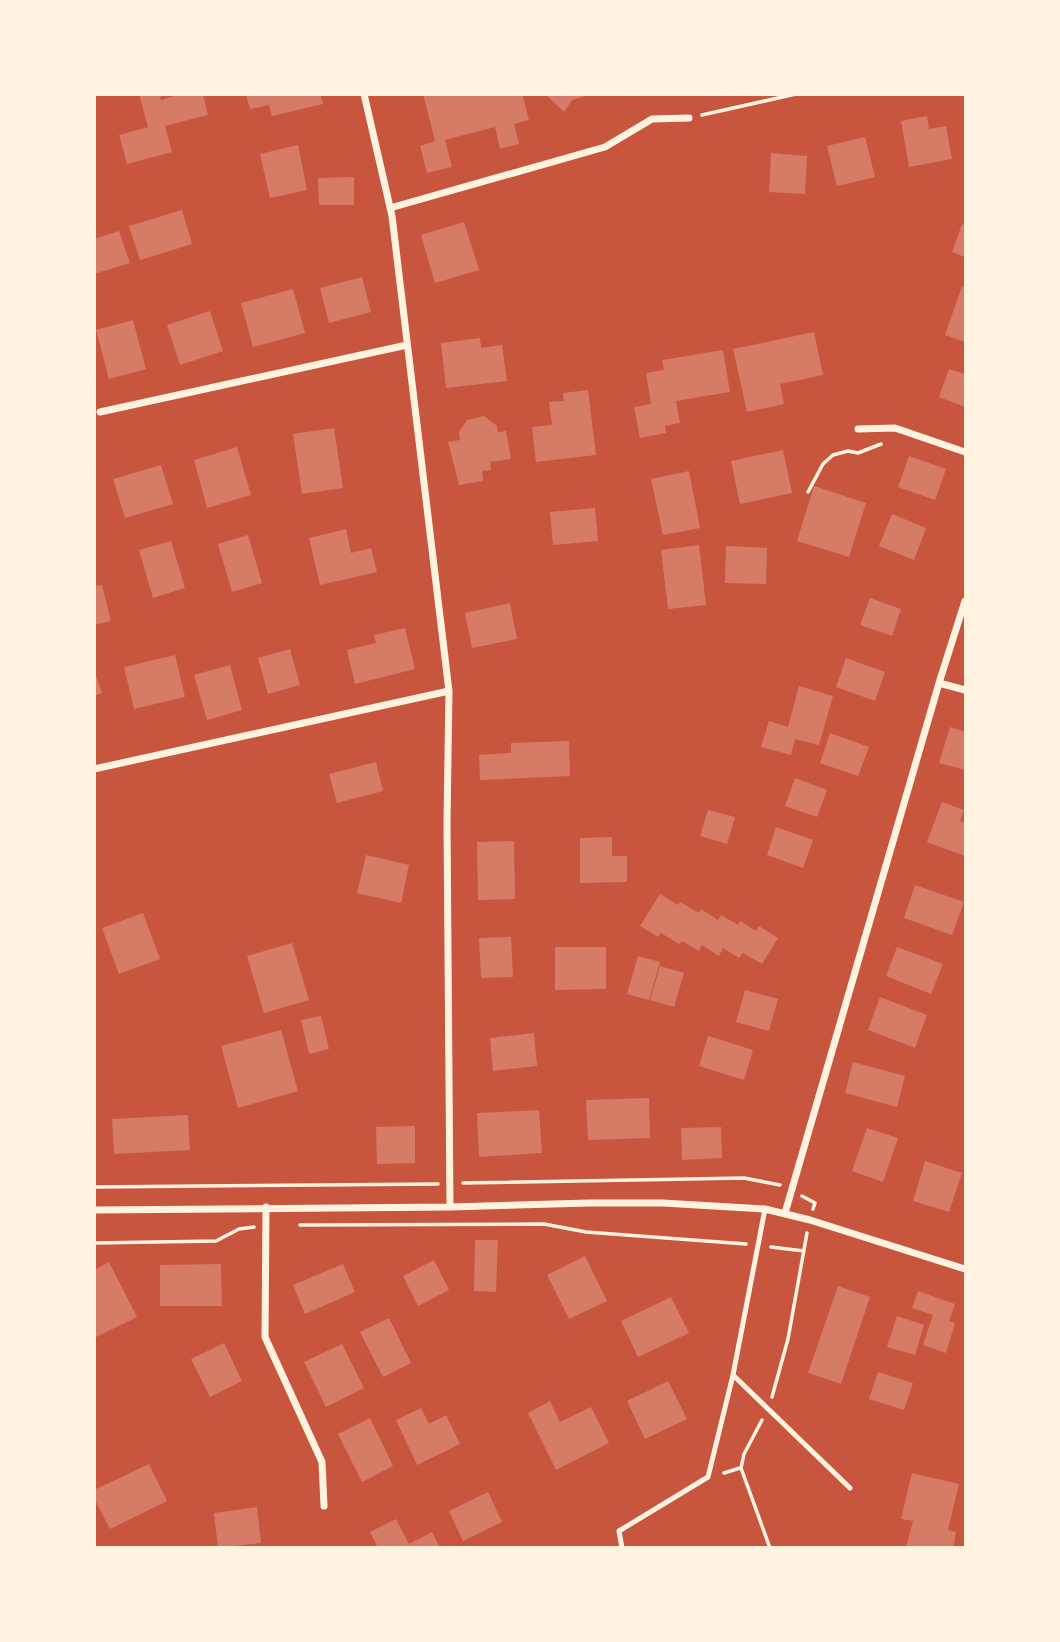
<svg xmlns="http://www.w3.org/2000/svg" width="1060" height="1642" font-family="'IBM Plex Sans',sans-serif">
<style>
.building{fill:#d67c66}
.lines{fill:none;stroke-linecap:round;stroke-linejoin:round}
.path{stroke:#fff3e0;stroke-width:3.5}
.service{stroke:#fff3e0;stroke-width:5}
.minor{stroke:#fff3e0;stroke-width:7}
</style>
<rect width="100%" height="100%" fill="#c8553d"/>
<path class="building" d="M 139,94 L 160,94 L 161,100 L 181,94 L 203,94 L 208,115 L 165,126 L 172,152 L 127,164 L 119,135 L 148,127 Z
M 246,94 L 320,94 L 323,104 L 272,116 L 269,105 L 250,109 Z
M 423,94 L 522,94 L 529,120 L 514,124 L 519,144 L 500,149 L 495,127 L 445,140 L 452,167 L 427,173 L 420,146 L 435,141 Z
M 545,94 L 588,94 L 588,95 L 572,100 L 564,112 Z
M 927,116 L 929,129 L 946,126 L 952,159 L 909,167 L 901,121 Z
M 865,137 L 875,177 L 837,186 L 827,146 Z
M 298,145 L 307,190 L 270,198 L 260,154 Z
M 771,153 L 807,156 L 805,194 L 769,192 Z
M 354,177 L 354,205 L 319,205 L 318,178 Z
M 182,210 L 192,244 L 140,260 L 129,226 Z
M 464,222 L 479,270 L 435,283 L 421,235 Z
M 962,224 L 965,226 L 965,257 L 952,252 Z
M 119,231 L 130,263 L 94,274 L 94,239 Z
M 362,277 L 371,312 L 329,323 L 320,288 Z
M 962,286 L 965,288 L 965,342 L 945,335 Z
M 293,289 L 305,333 L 253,347 L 241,303 Z
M 210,311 L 223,351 L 180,365 L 167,325 Z
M 133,320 L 146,369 L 109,379 L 96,330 Z
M 814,332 L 823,375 L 780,384 L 784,404 L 747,412 L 733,349 Z
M 480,338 L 481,348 L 502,345 L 507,381 L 446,388 L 441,343 Z
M 723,350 L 730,392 L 676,401 L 680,423 L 665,426 L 666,433 L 640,438 L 634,407 L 651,404 L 646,373 L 664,370 L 662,360 Z
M 949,369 L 965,374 L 965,407 L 939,397 Z
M 588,390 L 596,455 L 536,462 L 532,427 L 552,425 L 549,402 L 564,401 L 563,393 Z
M 484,416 L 497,426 L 498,432 L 506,431 L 511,459 L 490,462 L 491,470 L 482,471 L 483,481 L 459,485 L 448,442 L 460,440 L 459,432 L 467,420 Z
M 334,428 L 343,488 L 302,494 L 293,434 Z
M 237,447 L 251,495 L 207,508 L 194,460 Z
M 783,450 L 792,493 L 740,504 L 731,461 Z
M 909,456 L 946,469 L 935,500 L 898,487 Z
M 161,465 L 173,504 L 125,518 L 113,479 Z
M 689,471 L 700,528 L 663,535 L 651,479 Z
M 814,486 L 866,503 L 849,557 L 797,541 Z
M 595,508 L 598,541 L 553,545 L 550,512 Z
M 892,514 L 926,528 L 914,560 L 879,546 Z
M 346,529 L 351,553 L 371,548 L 377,572 L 320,585 L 309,538 Z
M 248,535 L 262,583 L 232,592 L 218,544 Z
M 171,541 L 185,588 L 153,598 L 139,550 Z
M 699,545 L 706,605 L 668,609 L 661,550 Z
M 726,546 L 767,548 L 766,584 L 725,583 Z
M 102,585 L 111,621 L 94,625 L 94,586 Z
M 870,598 L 901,609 L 892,636 L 860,625 Z
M 510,603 L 517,639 L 472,648 L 465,613 Z
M 405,628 L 415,669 L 355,684 L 347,650 L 376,643 L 374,635 Z
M 290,649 L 300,685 L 268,694 L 258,658 Z
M 175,655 L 185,697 L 134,709 L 124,667 Z
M 846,658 L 885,672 L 875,701 L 836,687 Z
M 230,665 L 242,710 L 207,720 L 194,675 Z
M 94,670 L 102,693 L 94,696 Z
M 799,686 L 833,696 L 819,745 L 795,739 L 791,755 L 761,747 L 769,721 L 788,727 Z
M 950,727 L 965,732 L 965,770 L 939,763 Z
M 830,733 L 869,747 L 858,776 L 820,763 Z
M 569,741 L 570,776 L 480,780 L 479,755 L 511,753 L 511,743 Z
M 376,762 L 383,791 L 337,803 L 329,774 Z
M 795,778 L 827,790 L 817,817 L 785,806 Z
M 942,802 L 964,810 L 960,821 L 965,823 L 965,856 L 927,842 Z
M 708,810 L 735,817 L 727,844 L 700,836 Z
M 776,827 L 813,840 L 803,868 L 767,855 Z
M 612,837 L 612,856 L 627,856 L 627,882 L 580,883 L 580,838 Z
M 514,841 L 515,899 L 478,900 L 477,842 Z
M 366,855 L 409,865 L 401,903 L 357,893 Z
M 915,885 L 964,902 L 952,935 L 904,918 Z
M 660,894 L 678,905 L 680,902 L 699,913 L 701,909 L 718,920 L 721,915 L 738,925 L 740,921 L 756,931 L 759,926 L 778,938 L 762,964 L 743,953 L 739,958 L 723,948 L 719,956 L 702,945 L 699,951 L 682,941 L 679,944 L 661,933 L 658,937 L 640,926 Z
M 143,913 L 160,959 L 119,974 L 102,928 Z
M 511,937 L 513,977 L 481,978 L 479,938 Z
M 292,943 L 309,1000 L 264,1013 L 247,956 Z
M 555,947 L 606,947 L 606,989 L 555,990 Z
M 897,947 L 943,964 L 931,994 L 886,976 Z
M 638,956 L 660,962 L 649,1000 L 627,994 Z
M 660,966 L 684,973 L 674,1007 L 650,1000 Z
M 745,990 L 778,999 L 769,1031 L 736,1022 Z
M 880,997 L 927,1015 L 915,1048 L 868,1030 Z
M 321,1016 L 329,1049 L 309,1054 L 301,1020 Z
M 281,1030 L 298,1091 L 238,1108 L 221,1046 Z
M 534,1033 L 537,1066 L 493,1071 L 490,1038 Z
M 708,1036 L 753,1050 L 744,1080 L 699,1066 Z
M 853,1062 L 905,1076 L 897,1107 L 845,1093 Z
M 649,1098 L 650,1138 L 588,1140 L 586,1100 Z
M 539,1110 L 542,1153 L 479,1157 L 477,1113 Z
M 188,1115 L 190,1150 L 114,1154 L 112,1119 Z
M 415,1126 L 415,1163 L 377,1164 L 376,1127 Z
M 721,1127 L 722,1158 L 682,1160 L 681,1128 Z
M 867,1128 L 898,1138 L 883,1182 L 852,1171 Z
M 925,1161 L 962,1173 L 949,1212 L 913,1201 Z
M 475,1240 L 498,1240 L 496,1292 L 474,1291 Z
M 585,1256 L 607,1301 L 569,1319 L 547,1275 Z
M 434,1260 L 449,1290 L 418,1306 L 403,1276 Z
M 109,1262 L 137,1317 L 94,1338 L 94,1270 Z
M 221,1264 L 222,1306 L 160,1306 L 160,1265 Z
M 343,1264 L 355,1292 L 305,1314 L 293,1285 Z
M 838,1286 L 870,1297 L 841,1384 L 808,1373 Z
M 918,1291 L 955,1304 L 949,1321 L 955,1323 L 946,1353 L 923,1345 L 933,1315 L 912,1308 Z
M 671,1297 L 689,1333 L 638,1357 L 621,1321 Z
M 897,1316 L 924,1325 L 915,1355 L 887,1347 Z
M 389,1318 L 411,1363 L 383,1377 L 360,1332 Z
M 224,1343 L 242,1381 L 210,1397 L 191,1359 Z
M 342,1344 L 364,1388 L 326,1407 L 304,1362 Z
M 878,1372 L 913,1383 L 904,1410 L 869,1399 Z
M 668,1381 L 687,1419 L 645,1439 L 627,1401 Z
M 550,1401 L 560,1422 L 591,1407 L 609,1443 L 556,1470 L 528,1413 Z
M 421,1408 L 429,1424 L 446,1415 L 460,1444 L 417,1465 L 396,1420 Z
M 370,1418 L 393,1466 L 362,1482 L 338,1434 Z
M 149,1464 L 167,1501 L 110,1529 L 94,1498 L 94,1490 Z
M 912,1473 L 959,1484 L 948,1530 L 956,1532 L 953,1548 L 906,1548 L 913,1521 L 901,1519 Z
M 488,1492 L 502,1522 L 463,1541 L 449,1511 Z
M 257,1507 L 261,1543 L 218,1548 L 214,1513 Z
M 396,1519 L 409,1544 L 432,1532 L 440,1548 L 378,1548 L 370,1532 Z"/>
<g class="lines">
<path class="path" d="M 702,115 L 796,94
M 808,492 L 823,464 L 833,455 L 848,451 L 858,453 L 881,444
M 463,1183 L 744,1178 L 780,1185
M 94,1187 L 438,1184
M 802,1196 L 815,1203 L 813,1209
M 300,1225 L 544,1224 L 586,1232 L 746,1244
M 94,1243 L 216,1241 L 239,1229 L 254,1227
M 771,1247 L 804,1251
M 772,1397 L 788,1339 L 807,1233
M 762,1420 L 744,1454 L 741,1468 L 770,1548
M 724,1473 L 740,1468"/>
<path class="service" d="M 733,1375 L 850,1488
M 622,1548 L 619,1531 L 708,1477 L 733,1375 L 765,1209"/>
<path class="minor" d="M 364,94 L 392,216 L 449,691 L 447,822 L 450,1207
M 390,208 L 605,147 L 652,119 L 689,118
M 100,412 L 407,345
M 858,429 L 895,428 L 965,452
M 939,683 L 965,690
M 94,769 L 449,691
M 266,1207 L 265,1337 L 322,1462 L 324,1506
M 94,1210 L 450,1207 L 589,1203 L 663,1203 L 765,1209 L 810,1220 L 965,1269
M 785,1213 L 939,683 L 965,601"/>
</g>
<rect width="1060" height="1642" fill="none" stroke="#fff3e0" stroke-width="192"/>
</svg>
